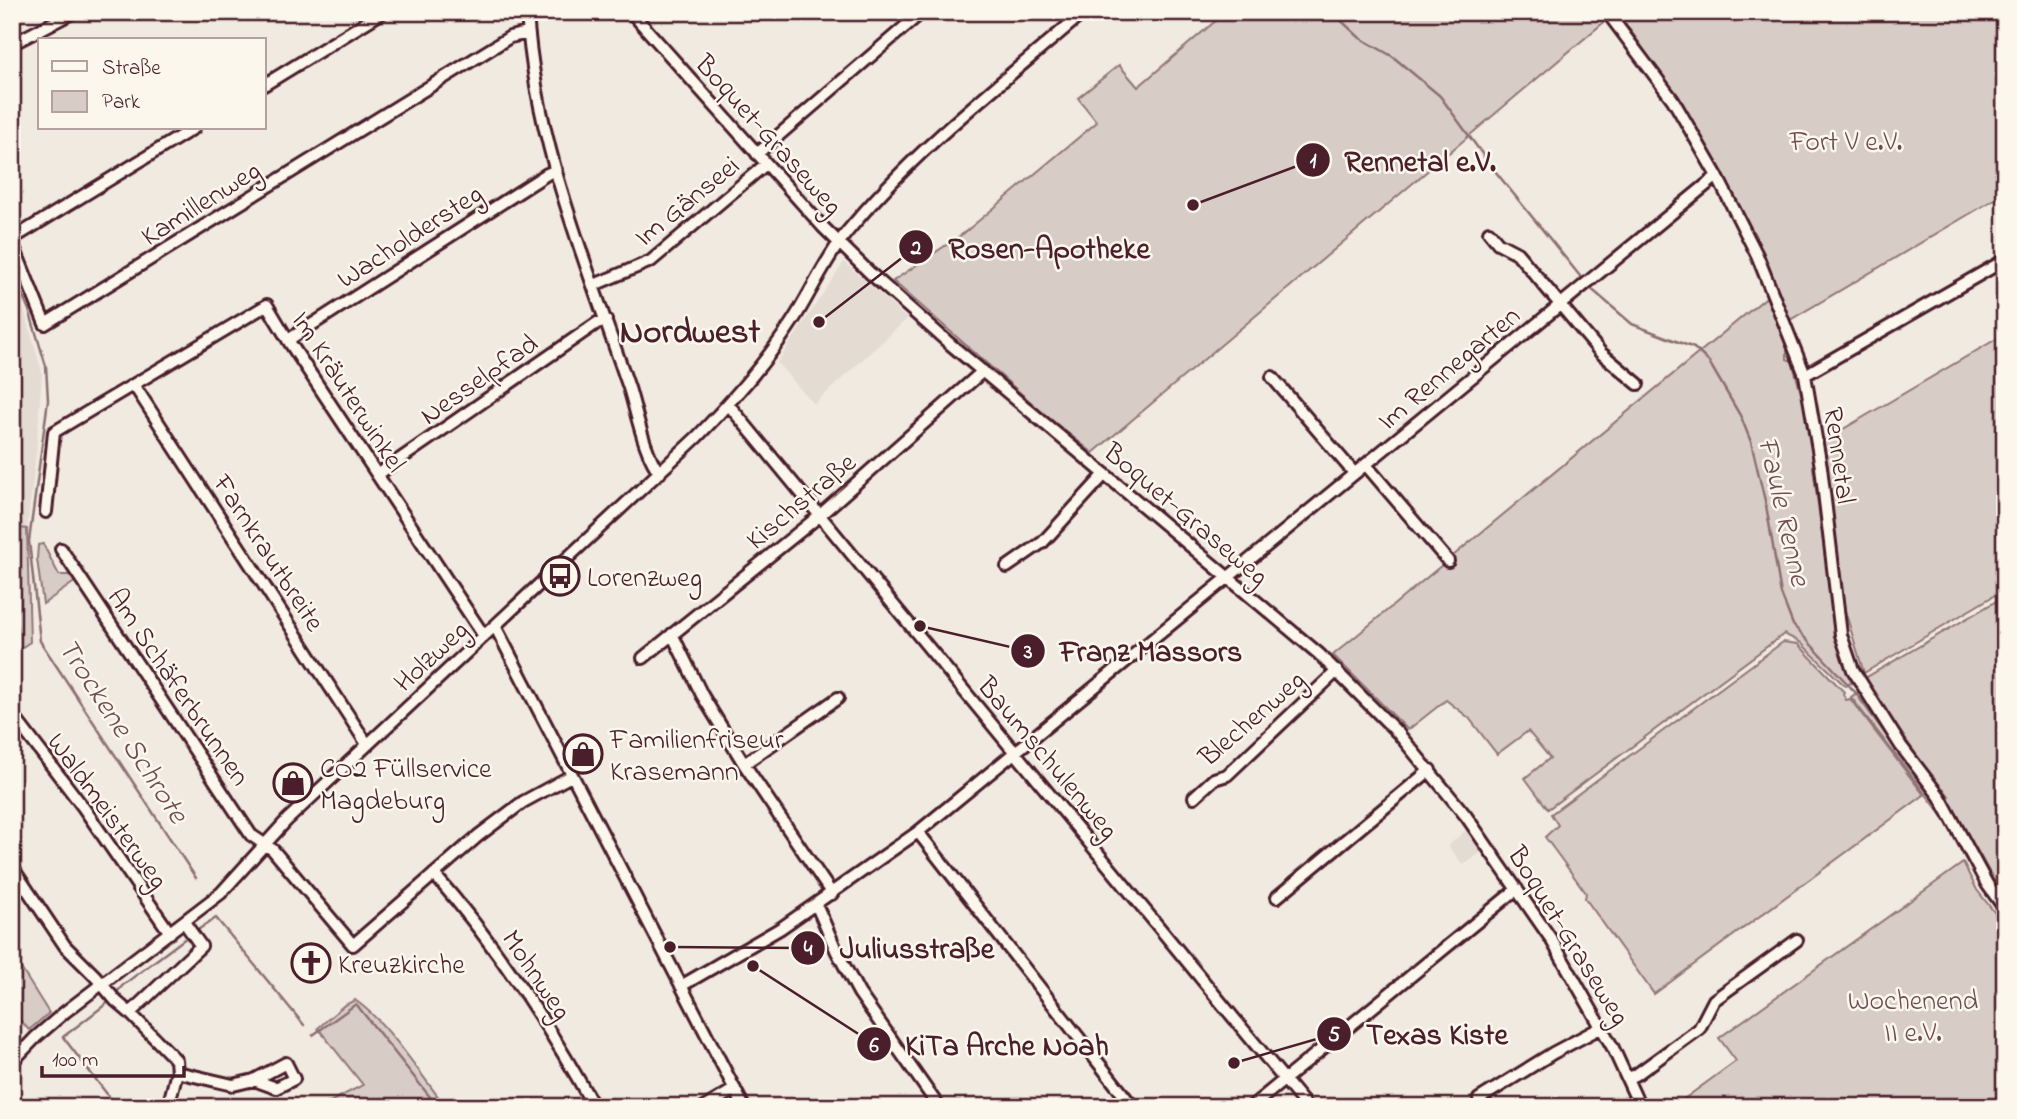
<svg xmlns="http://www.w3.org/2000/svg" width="2017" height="1119" font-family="'Indie Flower',sans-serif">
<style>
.built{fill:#e4dbd2}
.green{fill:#d8ccc6;stroke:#917678;stroke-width:2}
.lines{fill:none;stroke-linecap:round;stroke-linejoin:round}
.stream{stroke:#8c6f72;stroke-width:2.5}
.minor-casing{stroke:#4a1f2b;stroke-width:16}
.minor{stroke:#fbf7ec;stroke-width:10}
.labels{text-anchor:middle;stroke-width:5;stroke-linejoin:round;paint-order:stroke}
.street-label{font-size:28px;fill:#4a1f2b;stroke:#fbf7ec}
.park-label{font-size:28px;fill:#6e4a52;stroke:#fbf7ec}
.poi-label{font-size:28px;fill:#4a1f2b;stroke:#fbf7ec;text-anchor:start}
.water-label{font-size:30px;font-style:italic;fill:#704e55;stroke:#fbf7ec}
.district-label{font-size:35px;font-weight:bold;fill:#4a1f2b;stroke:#fbf7ec}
.leader{fill:none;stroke:#4a1f2b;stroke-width:2.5}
.callout-dot{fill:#4a1f2b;stroke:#fbf7ec;stroke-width:2.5}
.mark-label{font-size:21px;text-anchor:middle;font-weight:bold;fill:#fff}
.callout-label{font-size:30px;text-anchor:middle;font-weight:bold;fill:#4a1f2b;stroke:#fbf7ec;stroke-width:5;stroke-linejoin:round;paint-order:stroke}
</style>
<rect width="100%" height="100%" fill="#f0eae0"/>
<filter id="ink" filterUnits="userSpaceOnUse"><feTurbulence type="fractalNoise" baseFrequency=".0143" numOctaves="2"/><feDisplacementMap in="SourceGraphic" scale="14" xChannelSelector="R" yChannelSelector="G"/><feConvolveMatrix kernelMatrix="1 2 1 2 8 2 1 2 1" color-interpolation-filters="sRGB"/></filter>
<g filter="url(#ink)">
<path class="built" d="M 844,262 L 907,319 L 814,404 L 777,363 Z
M 12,280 L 22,302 L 42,373 L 36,452 L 27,529 L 12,527 Z
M 1466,830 L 1482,852 L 1463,865 L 1448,846 Z"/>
<path class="green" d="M 1226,12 L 1596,12 L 1604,22 L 1093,453 L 1049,418 L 893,281 L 964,233 L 1097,122 L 1078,98 L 1119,65 L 1138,87 Z
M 1617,12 L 2005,12 L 2005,193 L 1790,320 C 1779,294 1769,266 1757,241 C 1719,159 1670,84 1617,12 Z
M 1769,295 L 1787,346 L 1787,359 L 1792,361 C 1801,395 1815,433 1813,468 L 1835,629 L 1842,660 L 1854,681 L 1845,686 L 1800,642 L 1784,634 L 1548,809 L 1525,778 L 1550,758 L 1528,731 L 1497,754 L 1469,718 L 1446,700 L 1408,730 L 1333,655 Z
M 2005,334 L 2005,589 L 1864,673 L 1845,611 L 1823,441 Z
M 12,527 L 27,529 L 30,642 L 12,654 Z
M 43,544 L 59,575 L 73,575 L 76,581 L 43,604 L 37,559 L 38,545 Z
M 2005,596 L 2005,900 L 1949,800 L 1949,796 L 1943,788 L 1939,788 L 1866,682 L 1867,677 Z
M 1783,642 L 1798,644 L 1844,692 L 1843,694 L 1846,700 L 1850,699 L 1924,795 L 1654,994 L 1585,898 L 1586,893 L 1545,837 L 1558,825 L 1551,814 Z
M 1861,690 L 1945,812 L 1941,814 L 1851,697 Z
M 1963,863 L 1977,890 L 2005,926 L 2005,1107 L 1673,1107 L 1736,1061 L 1719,1038 Z
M 12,954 L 49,1013 L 29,1030 L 20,1020 L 12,1026 Z
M 355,1000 C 390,1025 419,1073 446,1107 L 320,1107 L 363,1085 L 318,1028 L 343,1006 Z"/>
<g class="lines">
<path class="stream" d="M 1332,12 L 1360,38 L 1392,56 L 1440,96 L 1491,166 L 1584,281
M 12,271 L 29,310 L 46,366 L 48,400 L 29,541 L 40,641 L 196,878
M 1588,286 L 1632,324 L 1694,348 L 1709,362 L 1741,417 L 1751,442 L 1766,505 L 1781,594 L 1793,625 L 1855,692 L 1941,810
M 1949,825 C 1963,859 1983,889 2005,918
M 196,931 L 216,918 L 304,1025
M 114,996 L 123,985 L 191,934
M 110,1001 L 63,1037 L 117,1107
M 313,1035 L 356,1004 L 438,1107"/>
<g class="minor-casing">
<path id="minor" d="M 527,12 C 535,143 587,265 629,388 C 636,410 645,457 660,473
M 631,12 L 823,227 L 871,274 L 950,344 L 1319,654 L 1398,733 L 1466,816 L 1551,939 L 1613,1048 L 1640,1107
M 1607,12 L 1673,100 L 1717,176 L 1757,255 L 1805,375 L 1821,467 L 1841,635 L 1853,670 L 1901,746 L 1940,797 L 1987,884 L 2005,909
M 12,44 L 74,12
M 264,85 L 383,12
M 757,154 L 922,12
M 1489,232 L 1498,243 L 1517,253 L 1601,353 L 1638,384
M 12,239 L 194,128
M 12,242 L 45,324 L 510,37 L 528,33
M 594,285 L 651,261 L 766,164
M 288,340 L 547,174 L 556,170
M 1805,375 L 2005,260
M 1272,377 L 1354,473
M 134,385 L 367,744
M 728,404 L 1307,1107
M 1366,465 L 1448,561
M 377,475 L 597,323 L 606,320
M 46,512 L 54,432 L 267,305 L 288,340 L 484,636
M 61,549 L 251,835 L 273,850 L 353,945 L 478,836 L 523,802 L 571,776
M 1007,567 L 1043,542 L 1105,474
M 495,626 L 744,1107
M 672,634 L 702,695 L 744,764 L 832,894
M 643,658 L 819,516 L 983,371
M 12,714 L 83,807 L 170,933
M 744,764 L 838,698
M 1194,797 L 1214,779 L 1227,775 L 1337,671
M 918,832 L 1133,1107
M 12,867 L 65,946 L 95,976 L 116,1001 L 130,1013 L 176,1060 L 177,1072 L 168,1107
M 434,874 C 497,946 548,1024 594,1107
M 1277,897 L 1430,770
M 816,904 L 837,952 L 859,993 L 939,1107
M 681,986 L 781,928 L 918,832 L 1717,176
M 130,1013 L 201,946 L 184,922
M 12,1062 L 36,1037 L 65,1012 L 221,893 L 287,820 L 697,437 C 732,401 765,364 792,322 C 811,293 825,259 847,232 C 915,149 1003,82 1084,12
M 177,1072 L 233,1085 L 254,1080 L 276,1088 L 294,1079 L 286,1063 L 254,1080
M 1628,1078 L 1637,1074 L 1699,1029 L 1714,1000 L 1797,940
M 705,1107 L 735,1089
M 1251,1107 L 1517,889
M 1485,1107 L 1479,1099 L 1553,1053 L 1602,1027"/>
</g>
<use href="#minor" class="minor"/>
</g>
</g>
<defs>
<g id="bus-ring" transform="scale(2.0125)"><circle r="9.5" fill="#fbf7ec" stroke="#4a1f2b" stroke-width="1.5"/><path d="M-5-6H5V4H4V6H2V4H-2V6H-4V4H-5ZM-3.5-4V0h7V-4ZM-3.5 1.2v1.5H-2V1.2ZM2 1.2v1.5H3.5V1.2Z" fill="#4a1f2b"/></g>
<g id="shop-ring" transform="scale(2.0125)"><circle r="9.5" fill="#fbf7ec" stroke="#4a1f2b" stroke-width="1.5"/><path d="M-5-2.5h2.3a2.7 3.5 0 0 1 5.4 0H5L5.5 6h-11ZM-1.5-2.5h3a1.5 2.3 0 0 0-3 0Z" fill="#4a1f2b"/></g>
<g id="church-ring" transform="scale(2.0125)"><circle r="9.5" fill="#fbf7ec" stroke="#4a1f2b" stroke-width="1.5"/><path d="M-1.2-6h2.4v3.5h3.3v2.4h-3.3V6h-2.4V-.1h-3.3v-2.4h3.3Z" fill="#4a1f2b"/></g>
</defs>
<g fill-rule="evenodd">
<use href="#bus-ring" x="560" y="576"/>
<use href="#shop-ring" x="583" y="754"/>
<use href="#shop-ring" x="293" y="783"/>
<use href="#church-ring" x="311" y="963"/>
</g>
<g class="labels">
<g class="street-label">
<text transform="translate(770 134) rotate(48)" y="10">Boquet-Graseweg</text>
<text transform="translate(686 200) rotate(-39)" y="10">Im Gänseei</text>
<text transform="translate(200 202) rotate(-32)" y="10">Kamillenweg</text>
<text transform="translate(409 235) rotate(-33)" y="10">Wacholdersteg</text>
<text transform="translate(1448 367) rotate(-40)" y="10">Im Rennegarten</text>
<text transform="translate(478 378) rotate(-35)" y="10">Nesselpfad</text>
<text transform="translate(350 391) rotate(57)" y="10">Im Kräuterwinkel</text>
<text transform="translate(1841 455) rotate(82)" y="10">Rennetal</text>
<text transform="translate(800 500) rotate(-40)" y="10">Kischstraße</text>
<text transform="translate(1187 513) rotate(40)" y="10">Boquet-Graseweg</text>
<text transform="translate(270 552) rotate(57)" y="10">Farnkrautbreite</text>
<text transform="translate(430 655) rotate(-43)" y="10">Holzweg</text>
<text transform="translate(180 686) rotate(56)" y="10">Am Schäferbrunnen</text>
<text transform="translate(1251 717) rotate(-41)" y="10">Blechenweg</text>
<text transform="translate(1049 757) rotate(50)" y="10">Baumschulenweg</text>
<text transform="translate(109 810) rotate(54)" y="10">Waldmeisterweg</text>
<text transform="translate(1570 935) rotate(58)" y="10">Boquet-Graseweg</text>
<text transform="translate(538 974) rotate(56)" y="10">Mohnweg</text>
</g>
<g class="park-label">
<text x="1846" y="150">Fort V e.V.</text>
<text x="1913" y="1009">Wochenend<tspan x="1913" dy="32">II e.V.</tspan></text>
</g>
<g class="poi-label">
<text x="587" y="586">Lorenzweg</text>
<text x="610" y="748">Familienfriseur<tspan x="610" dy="32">Krasemann</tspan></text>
<text x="320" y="777">CO2 Füllservice<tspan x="320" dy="32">Magdeburg</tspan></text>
<text x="338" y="973">Kreuzkirche</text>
</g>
<g class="water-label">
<text transform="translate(1785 511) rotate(77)" y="10">Faule Renne</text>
<text transform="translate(124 730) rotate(57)" y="10">Trockene Schrote</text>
</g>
<g class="district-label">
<text x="690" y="342">Nordwest</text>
</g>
</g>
<path class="leader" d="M1193 205L1313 160M819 322L916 247M920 626L1028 651M670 947L808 948M1234 1063L1334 1034M753 966L874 1044"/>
<g class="callout-dot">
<circle cx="1193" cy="205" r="7"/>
<circle cx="819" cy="322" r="7"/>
<circle cx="920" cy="626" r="7"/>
<circle cx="670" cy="947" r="7"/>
<circle cx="1234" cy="1063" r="7"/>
<circle cx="753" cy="966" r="7"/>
<circle cx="1313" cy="160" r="18"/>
<circle cx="916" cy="247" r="18"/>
<circle cx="1028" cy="651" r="18"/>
<circle cx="808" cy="948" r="18"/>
<circle cx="1334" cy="1034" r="18"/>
<circle cx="874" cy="1044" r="18"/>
</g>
<g class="mark-label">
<text x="1313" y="167">1</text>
<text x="916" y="254">2</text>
<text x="1028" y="658">3</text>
<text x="808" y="955">4</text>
<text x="1334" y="1041">5</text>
<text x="874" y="1052">6</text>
</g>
<g class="callout-label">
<text x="1420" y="171">Rennetal e.V.</text>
<text x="1049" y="258">Rosen-Apotheke</text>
<text x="1151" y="661">Franz Massors</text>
<text x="917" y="958">Juliusstraße</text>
<text x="1437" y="1044">Texas Kiste</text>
<text x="1007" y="1055">KiTa Arche Noah</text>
</g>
<rect width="2017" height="1119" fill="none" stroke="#fbf7ec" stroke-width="42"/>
<rect x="21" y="21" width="1975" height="1077" fill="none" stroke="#4a1f2b" stroke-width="2.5" filter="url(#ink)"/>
<rect x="38" y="38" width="228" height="91" fill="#fbf7ec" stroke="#b4a19f" stroke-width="2"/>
<rect x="52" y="61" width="35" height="10" fill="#fbf7ec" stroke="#b4a19f" stroke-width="2"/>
<text x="102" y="74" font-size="21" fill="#4a1f2b">Straße</text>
<rect x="52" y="91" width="35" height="21" fill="#d8ccc6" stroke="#b4a19f" stroke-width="2"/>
<text x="102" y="108" font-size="21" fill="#4a1f2b">Park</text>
<path d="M42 1066v10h142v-10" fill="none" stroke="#4a1f2b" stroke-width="3.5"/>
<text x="52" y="1066" font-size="21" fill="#4a1f2b" stroke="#fbf7ec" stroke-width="5" paint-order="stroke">100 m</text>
</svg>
